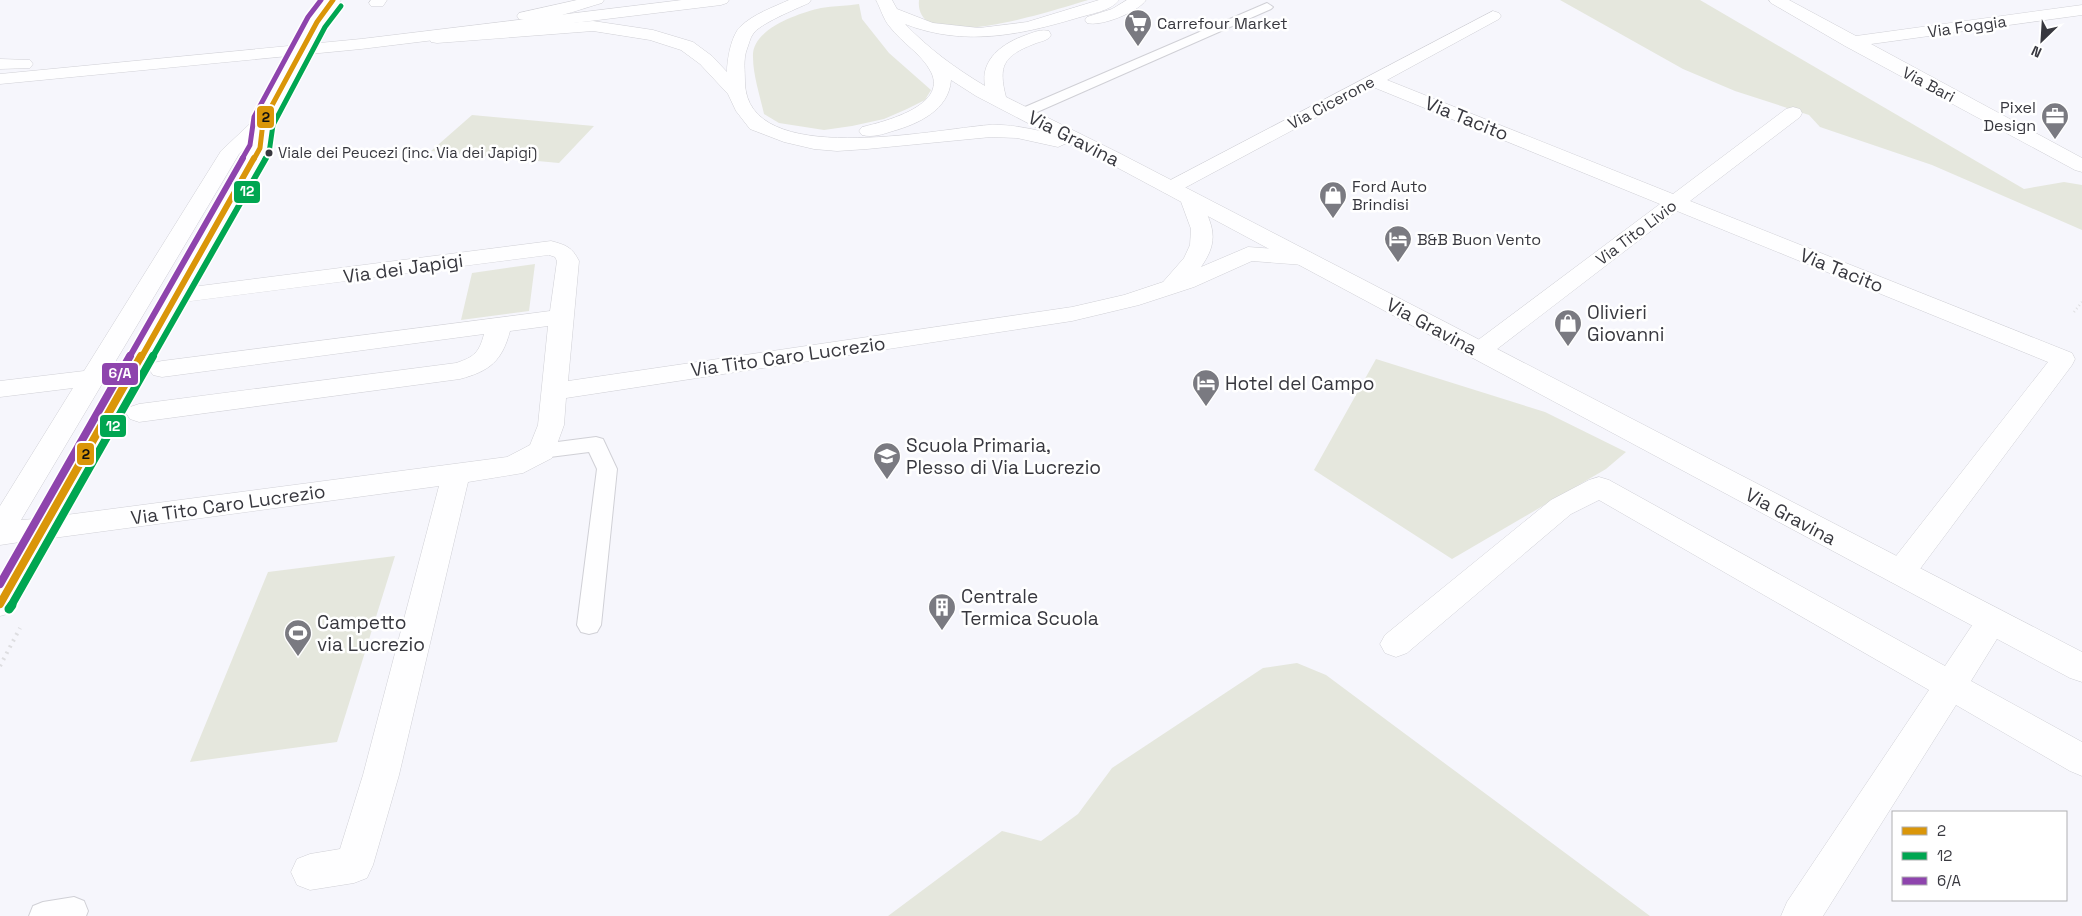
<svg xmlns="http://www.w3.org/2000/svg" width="2082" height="916" font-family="'Space Grotesk',sans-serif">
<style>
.green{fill:#e5e7dd}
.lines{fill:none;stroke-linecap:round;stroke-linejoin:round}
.lane-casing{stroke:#d0d0d6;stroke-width:2}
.street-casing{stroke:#d0d0d6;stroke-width:1}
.secondary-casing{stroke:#d0d0d6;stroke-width:1}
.primary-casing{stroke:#d0d0d6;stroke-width:1}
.highway-casing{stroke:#d0d0d6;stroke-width:1}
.path-far1{stroke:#dedee1;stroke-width:2.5;stroke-dasharray:1 3;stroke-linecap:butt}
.path{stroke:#dedee1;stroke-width:4;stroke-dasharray:2 5;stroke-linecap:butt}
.lane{fill:#fefeff;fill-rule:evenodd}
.street{fill:#fefeff;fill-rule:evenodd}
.secondary{fill:#fefeff;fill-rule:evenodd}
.primary{fill:#fefeff;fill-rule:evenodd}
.highway{fill:#fefeff;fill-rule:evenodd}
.street-bridge-casing{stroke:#d0d0d6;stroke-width:19;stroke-linecap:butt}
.street-bridge{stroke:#fefeff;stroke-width:18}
.bus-1-far2-casing{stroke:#fff;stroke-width:8}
.bus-1-far1-casing{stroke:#fff;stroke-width:9}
.bus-1-casing{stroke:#fff;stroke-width:11}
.bus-2-far3-casing{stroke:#fff;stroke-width:8}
.bus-2-far2-casing{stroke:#fff;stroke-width:9}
.bus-2-far1-casing{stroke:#fff;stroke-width:11}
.bus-2-casing{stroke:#fff;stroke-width:13}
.bus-3-far2-casing{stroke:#fff;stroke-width:8}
.bus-3-far1-casing{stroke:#fff;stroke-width:9}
.bus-3-casing{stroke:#fff;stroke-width:11}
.bus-1-far2{stroke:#da9609;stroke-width:5}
.bus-1-far1{stroke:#da9609;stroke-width:6}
.bus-1{stroke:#da9609;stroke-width:8}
.bus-2-far3{stroke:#00a651;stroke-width:5}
.bus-2-far2{stroke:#00a651;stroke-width:6}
.bus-2-far1{stroke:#00a651;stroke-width:8}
.bus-2{stroke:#00a651;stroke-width:9}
.bus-3-far2{stroke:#8e44ad;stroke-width:5}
.bus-3-far1{stroke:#8e44ad;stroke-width:6}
.bus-3{stroke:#8e44ad;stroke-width:8}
.bus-dot{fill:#38383f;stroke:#fff;stroke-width:2}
.labels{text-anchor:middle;stroke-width:5;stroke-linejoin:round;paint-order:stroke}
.far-bus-label{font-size:15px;fill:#38383f;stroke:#fff;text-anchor:start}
.far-poi-label{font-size:16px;fill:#38383f;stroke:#fff;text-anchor:start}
.far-street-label{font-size:16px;fill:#38383f;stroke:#fff}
.street-label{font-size:19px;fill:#38383f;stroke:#fff}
.poi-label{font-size:19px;fill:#38383f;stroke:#fff;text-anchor:start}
.line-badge{stroke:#fff;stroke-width:2}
.badge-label{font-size:14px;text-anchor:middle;font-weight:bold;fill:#fff}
.pale-badge-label{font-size:14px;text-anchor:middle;font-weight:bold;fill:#111}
</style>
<rect width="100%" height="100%" fill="#f6f6fc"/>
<path class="green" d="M 919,0 L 1088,0 C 1060,8 913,59 919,0 Z
M 1560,0 L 1700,0 L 2024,189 L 2064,182 L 2082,185 L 2082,230 L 1932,165 L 1820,127 L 1809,115 L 1735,91 L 1683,69 Z
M 859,4 L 862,19 L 889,53 L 931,90 L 925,100 L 907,109 L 884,119 L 852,126 L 824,130 L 779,123 L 764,114 C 760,96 753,75 753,57 C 751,29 799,13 821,8 C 833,6 846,6 859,4 Z
M 472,115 L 594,126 L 559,163 L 431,151 Z
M 535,264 L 529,311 L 461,320 L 472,273 Z
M 1376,359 L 1545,412 L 1626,452 L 1606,469 L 1452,559 L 1314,470 Z
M 395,556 L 337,742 L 190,762 L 268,572 Z
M 1297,663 L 1326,675 L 1650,916 L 888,916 L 1002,831 L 1041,841 L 1078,814 L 1112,768 L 1263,668 Z"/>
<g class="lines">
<g class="lane-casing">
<path id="lane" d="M 1267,3 L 1273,7 L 1271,9 L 1028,116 L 1023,117 L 1016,113 L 1018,110 Z
M 596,437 L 603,439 L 617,469 L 601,625 L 597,632 L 589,634 L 581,632 L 577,625 L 597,469 L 589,452 L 542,458 L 535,456 L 532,451 L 535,446 L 542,444 Z
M 74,897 L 84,901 L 88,911 L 86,916 L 29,916 L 33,906 L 43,902 Z"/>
</g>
<g class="street-casing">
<path id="street" d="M 325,0 L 341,0 L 323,25 L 311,25 L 309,22 Z
M 371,0 L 387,0 L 383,6 L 371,6 L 369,3 Z
M 1769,0 L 1789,0 L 1856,36 L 2082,5 L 2082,15 L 1871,44 L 2082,158 L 2082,172 L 2075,170 L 1845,46 L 1771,3 Z
M 1493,11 L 1499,13 L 1501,16 L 1499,19 L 1387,80 L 1673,194 L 1786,109 L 1793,107 L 1800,109 L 1802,113 L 1800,117 L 1690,201 L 2072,353 L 2075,359 L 2072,365 L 1911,581 L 1900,585 L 1889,581 L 1885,573 L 1889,565 L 2048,362 L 1677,211 L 1488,356 L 1479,359 L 1470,356 L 1467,351 L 1470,346 L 1660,204 L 1373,87 L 1177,192 L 1170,194 L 1163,192 L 1160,188 L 1163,184 Z
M 291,65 L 297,66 L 300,70 L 273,122 L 270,148 L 192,287 L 551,241 C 566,245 572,247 579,261 L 568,381 L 1072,307 L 1124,295 L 1163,282 L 1184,258 L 1190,245 L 1191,229 L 1180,199 L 1183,195 L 1190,193 L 1197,195 L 1200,199 C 1213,226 1220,240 1201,267 L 1248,247 L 1304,251 L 1312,253 L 1315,258 L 1312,263 L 1304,265 L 1252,261 L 1194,287 L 1139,305 L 1072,321 L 566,398 L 564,425 L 552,458 L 523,473 L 468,482 L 399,775 L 373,865 L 367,878 L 354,883 L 310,890 L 297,885 L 291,872 L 297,859 L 310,854 L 340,849 L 363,775 L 439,486 L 53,538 L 11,613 L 0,616 L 0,576 L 20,542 L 0,545 L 0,506 L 73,388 L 0,397 L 0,381 L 84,371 L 221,151 L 255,119 L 282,70 L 285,66 ZM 251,143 L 250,148 L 34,519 L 21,520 L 239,154 ZM 549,255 L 555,257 L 557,261 L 550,311 L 162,361 L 153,363 L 149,369 L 153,375 L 162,377 L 484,334 C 479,353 474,357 456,363 L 139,404 L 130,407 L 126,413 L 130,419 L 139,422 L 460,379 C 490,371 502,361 510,331 L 548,326 L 538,425 L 530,445 L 507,457 L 66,515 L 184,302 Z
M 1599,477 L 1609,480 L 1945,666 L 1981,612 L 1992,608 L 2003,612 L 2008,621 L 1971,681 L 2082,742 L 2082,776 L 2070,771 L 1956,705 L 1823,916 L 1781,916 L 1787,902 L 1929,690 L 1599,500 L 1571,514 L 1407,653 L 1396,657 L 1385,653 L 1380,644 L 1385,635 L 1551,500 L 1589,480 Z"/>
</g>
<g class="secondary-casing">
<path id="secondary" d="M 577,0 L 604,0 L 602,3 C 580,9 540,25 519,19 L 517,16 L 519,13 Z
M 789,0 L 811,0 L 809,3 C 796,9 759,24 753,34 C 750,38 749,44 747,49 C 743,59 745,71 745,82 C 746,170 936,129 989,125 C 1008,124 1027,128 1045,132 L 976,96 L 951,80 C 949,110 918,124 893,131 C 883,134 873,138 862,135 L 859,131 L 862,127 C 883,122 948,106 931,72 C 922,54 902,43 890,27 C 883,19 881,9 876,0 L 892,0 L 897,9 L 933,23 L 979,28 L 1027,22 L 1099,0 L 1119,0 C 1111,11 1090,14 1077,18 C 1020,35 964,47 905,24 C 929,49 955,68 985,86 C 980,59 1003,43 1026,35 C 1034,32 1041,29 1049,31 L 1051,35 C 1048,41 1041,41 1034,44 C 1003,56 998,66 1006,97 L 1119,153 L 2082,652 L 2082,682 L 2070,678 L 1105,161 L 1067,143 L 1058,147 L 1017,138 L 991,137 L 867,149 L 837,151 L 814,149 L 784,142 L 750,129 L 736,111 L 728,94 L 700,64 L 681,50 L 650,40 L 593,31 L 437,43 L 431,42 L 429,38 L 431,34 L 437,33 L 593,21 L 653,30 L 693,42 L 712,56 L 727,72 C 727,60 731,36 740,27 C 753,14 774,7 789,0 Z
M 1127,0 L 1146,0 C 1138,12 1101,27 1087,23 L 1085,20 L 1087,17 L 1112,9 Z"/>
</g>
<g class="primary-casing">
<path id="primary" d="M 0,59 L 30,60 L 33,64 L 30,68 L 0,69 Z"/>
</g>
<g class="highway-casing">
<path id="highway" d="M 682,0 L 729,0 L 727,3 L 721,5 L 361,49 L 0,84 L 0,74 L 361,39 Z"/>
</g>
<path class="path-far1" d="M 2074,312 L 2082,302"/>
<path class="path" d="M 0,666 L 20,628"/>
<use href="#lane" class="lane"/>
<use href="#street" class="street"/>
<use href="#secondary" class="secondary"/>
<use href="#primary" class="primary"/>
<use href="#highway" class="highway"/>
<g class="street-bridge-casing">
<path id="street-bridge" d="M 291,70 L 317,22"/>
</g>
<use href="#street-bridge" class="street-bridge"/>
<g class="bus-1-far2-casing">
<path id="bus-1-far2" d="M 254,159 L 260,148 L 263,122 L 317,22 L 333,0"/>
</g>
<g class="bus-1-far1-casing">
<path id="bus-1-far1" d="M 141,358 L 254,158"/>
</g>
<g class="bus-1-casing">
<path id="bus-1" d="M 0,604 L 141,356"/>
</g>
<g class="bus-2-far3-casing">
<path id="bus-2-far3" d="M 265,159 L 269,153 L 273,125 L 325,27 L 341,6"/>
</g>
<g class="bus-2-far2-casing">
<path id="bus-2-far2" d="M 152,358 L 266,158"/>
</g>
<g class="bus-2-far1-casing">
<path id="bus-2-far1" d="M 11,606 L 153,356"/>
</g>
<g class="bus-2-casing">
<path id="bus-2" d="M 9,609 L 12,605"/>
</g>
<g class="bus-3-far2-casing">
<path id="bus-3-far2" d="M 242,159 L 250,145 L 254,117 L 308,17 L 321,0"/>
</g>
<g class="bus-3-far1-casing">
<path id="bus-3-far1" d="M 129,358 L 243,158"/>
</g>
<g class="bus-3-casing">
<path id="bus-3" d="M 0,584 L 130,356"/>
</g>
<use href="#bus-1-far2" class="bus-1-far2"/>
<use href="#bus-1-far1" class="bus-1-far1"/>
<use href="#bus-1" class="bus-1"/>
<use href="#bus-2-far3" class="bus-2-far3"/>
<use href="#bus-2-far2" class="bus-2-far2"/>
<use href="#bus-2-far1" class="bus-2-far1"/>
<use href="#bus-2" class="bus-2"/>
<use href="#bus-3-far2" class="bus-3-far2"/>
<use href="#bus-3-far1" class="bus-3-far1"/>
<use href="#bus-3" class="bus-3"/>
</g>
<defs>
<g id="supermarket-pin" transform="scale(1.4375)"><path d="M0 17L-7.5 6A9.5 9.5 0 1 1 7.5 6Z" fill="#7a7a81" stroke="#fff"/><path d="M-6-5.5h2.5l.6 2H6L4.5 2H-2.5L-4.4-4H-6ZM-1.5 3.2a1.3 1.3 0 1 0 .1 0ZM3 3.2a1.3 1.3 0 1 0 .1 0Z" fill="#fff"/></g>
<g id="office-pin" transform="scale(1.4375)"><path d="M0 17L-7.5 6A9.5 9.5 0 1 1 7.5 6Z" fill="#7a7a81" stroke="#fff"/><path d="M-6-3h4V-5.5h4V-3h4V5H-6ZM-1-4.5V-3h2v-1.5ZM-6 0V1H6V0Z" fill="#fff"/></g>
<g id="shop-pin" transform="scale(1.4375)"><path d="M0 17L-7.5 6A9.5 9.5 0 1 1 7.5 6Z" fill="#7a7a81" stroke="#fff"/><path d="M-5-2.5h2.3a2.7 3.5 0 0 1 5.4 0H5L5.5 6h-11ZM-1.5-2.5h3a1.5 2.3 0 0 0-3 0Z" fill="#fff"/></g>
<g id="hotel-pin" transform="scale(1.4375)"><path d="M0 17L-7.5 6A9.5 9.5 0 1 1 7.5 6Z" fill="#7a7a81" stroke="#fff"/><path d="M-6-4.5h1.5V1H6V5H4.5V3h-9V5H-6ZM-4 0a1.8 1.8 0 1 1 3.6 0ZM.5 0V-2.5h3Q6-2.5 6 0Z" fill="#fff"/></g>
<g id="school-pin" transform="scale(1.4375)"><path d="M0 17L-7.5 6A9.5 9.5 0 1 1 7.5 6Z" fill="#7a7a81" stroke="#fff"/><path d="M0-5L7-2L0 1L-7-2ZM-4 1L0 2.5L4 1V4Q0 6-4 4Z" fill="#fff"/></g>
<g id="building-pin" transform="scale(1.4375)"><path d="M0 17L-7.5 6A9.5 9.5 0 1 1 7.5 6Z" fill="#7a7a81" stroke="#fff"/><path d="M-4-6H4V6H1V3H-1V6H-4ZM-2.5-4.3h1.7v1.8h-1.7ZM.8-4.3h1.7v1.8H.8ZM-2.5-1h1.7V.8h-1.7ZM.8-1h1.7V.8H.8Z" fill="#fff"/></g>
<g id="stadium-pin" transform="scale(1.4375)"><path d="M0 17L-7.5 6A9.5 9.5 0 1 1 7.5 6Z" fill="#7a7a81" stroke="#fff"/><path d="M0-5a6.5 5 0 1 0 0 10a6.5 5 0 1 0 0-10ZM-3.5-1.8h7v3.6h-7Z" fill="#fff"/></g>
</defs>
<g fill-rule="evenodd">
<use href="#supermarket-pin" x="1138" y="23"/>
<use href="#office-pin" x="2055" y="116"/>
<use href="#shop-pin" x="1333" y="195"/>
<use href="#hotel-pin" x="1398" y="239"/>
<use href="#shop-pin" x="1568" y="323"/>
<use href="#hotel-pin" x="1206" y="383"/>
<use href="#school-pin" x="887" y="456"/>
<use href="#building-pin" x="942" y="607"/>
<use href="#stadium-pin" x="298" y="633"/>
</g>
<circle class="bus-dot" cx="269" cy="153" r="4.5"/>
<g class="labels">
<g class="far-bus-label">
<text x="278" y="158">Viale dei Peucezi (inc. Via dei Japigi)</text>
</g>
<g class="far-poi-label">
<text x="1157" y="29">Carrefour Market</text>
<text x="2036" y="113" text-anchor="end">Pixel<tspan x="2036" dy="18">Design</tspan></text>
<text x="1352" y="192">Ford Auto<tspan x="1352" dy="18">Brindisi</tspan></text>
<text x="1417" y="245">B&amp;B Buon Vento</text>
</g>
<g class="far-street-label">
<text transform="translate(1967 26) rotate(-8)" y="6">Via Foggia</text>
<text transform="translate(1929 84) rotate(28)" y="6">Via Bari</text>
<text transform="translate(1331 102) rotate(-28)" y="6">Via Cicerone</text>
<text transform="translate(1636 232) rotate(-37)" y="6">Via Tito Livio</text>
</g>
<g class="street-label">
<text transform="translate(1467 118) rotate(22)" y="7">Via Tacito</text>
<text transform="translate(1074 138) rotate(27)" y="7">Via Gravina</text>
<text transform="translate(403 268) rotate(-8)" y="7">Via dei Japigi</text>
<text transform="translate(1842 270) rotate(22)" y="7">Via Tacito</text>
<text transform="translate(1432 326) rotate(28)" y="7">Via Gravina</text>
<text transform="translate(788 356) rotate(-8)" y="7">Via Tito Caro Lucrezio</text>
<text transform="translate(228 504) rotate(-8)" y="7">Via Tito Caro Lucrezio</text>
<text transform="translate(1791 516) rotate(28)" y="7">Via Gravina</text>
</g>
<g class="poi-label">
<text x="1587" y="319">Olivieri<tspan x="1587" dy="22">Giovanni</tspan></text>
<text x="1225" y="390">Hotel del Campo</text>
<text x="906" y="452">Scuola Primaria,<tspan x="906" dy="22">Plesso di Via Lucrezio</tspan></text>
<text x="961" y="603">Centrale<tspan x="961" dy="22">Termica Scuola</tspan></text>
<text x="317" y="629">Campetto<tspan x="317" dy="22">via Lucrezio</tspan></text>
</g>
</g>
<g class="line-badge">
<rect x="256" y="105" width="19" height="24" rx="5" fill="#da9609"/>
<rect x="233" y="180" width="28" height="24" rx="5" fill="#00a651"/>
<rect x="101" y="362" width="38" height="24" rx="5" fill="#8e44ad"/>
<rect x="99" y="414" width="28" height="24" rx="5" fill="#00a651"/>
<rect x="76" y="442" width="19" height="24" rx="5" fill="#da9609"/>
</g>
<g class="badge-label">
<text x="247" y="196">12</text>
<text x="120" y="378">6/A</text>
<text x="113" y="431">12</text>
</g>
<g class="pale-badge-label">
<text x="266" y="122">2</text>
<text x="86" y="459">2</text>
</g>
<rect x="1892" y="811" width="175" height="90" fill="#ffffff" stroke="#afafb2"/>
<rect x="1902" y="827" width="25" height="8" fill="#da9609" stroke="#afafb2"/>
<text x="1937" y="836" font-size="15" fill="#38383f">2</text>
<rect x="1902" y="852" width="25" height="8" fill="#00a651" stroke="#afafb2"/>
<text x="1937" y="861" font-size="15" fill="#38383f">12</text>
<rect x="1902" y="877" width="25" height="8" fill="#8e44ad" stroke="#afafb2"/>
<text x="1937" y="886" font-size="15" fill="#38383f">6/A</text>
<g transform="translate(2042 40) rotate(205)" stroke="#ffffff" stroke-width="4" paint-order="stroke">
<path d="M0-4L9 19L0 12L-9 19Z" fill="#38383f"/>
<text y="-8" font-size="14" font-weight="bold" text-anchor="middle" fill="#38383f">N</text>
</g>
</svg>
